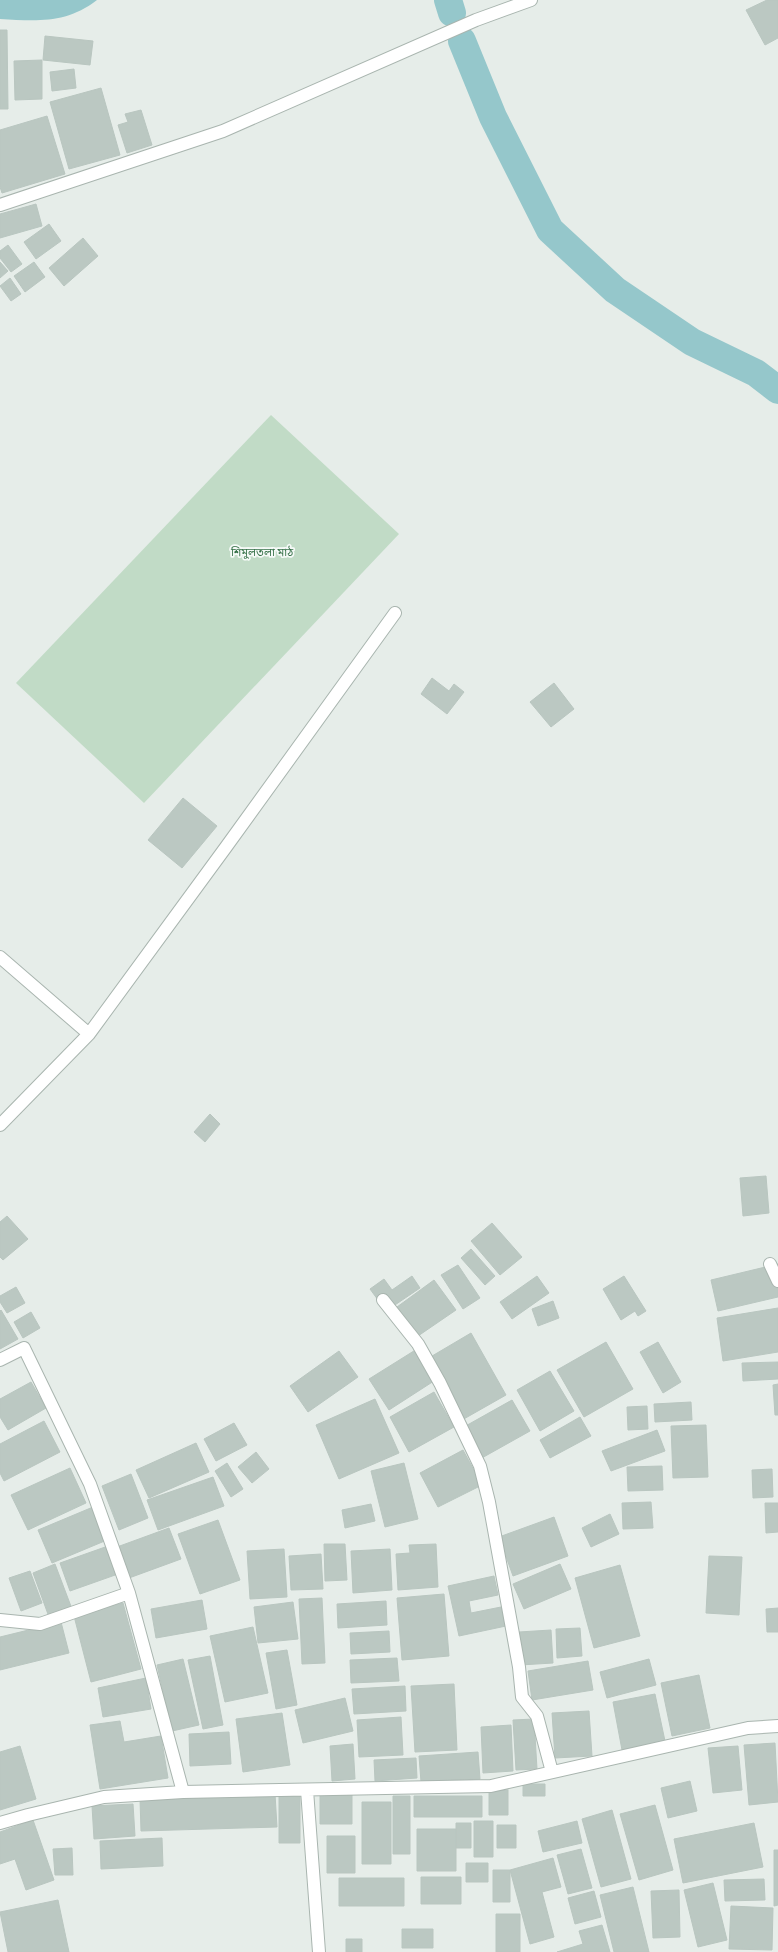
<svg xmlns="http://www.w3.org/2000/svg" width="778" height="1952" font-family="Karla,'Noto Sans Bengali',sans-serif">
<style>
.green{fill:#c1dbc6}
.water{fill:#95c7cb}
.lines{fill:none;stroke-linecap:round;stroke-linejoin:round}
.canal{stroke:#95c7cb;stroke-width:28}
.building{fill:#bbc8c2;stroke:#b9c6c0}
.street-casing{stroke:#a9b5af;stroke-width:14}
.street{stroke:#fff;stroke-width:12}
.labels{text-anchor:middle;stroke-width:3.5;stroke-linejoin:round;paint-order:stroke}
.park-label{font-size:11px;fill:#357047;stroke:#f6faf8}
</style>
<rect width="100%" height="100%" fill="#e6ede9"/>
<path class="green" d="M 271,415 L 399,534 L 144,803 L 16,683 Z"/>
<path class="water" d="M 0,0 L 97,0 C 66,24 37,21 0,19 Z"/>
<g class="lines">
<path class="canal" d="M 448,0 L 452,13
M 462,41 L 493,117 L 550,230 L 615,290 L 692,342 L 756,373 L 778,390"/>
</g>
<path class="building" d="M 767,0 L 778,0 L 778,38 L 765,45 L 746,10 Z
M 0,30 L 7,30 L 8,109 L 0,109 Z
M 45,36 L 93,41 L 90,65 L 43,60 Z
M 42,60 L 42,99 L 15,100 L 14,61 Z
M 74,69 L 76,88 L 52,91 L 50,72 Z
M 101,88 L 120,155 L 69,169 L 50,102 Z
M 141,110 L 152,145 L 127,153 L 118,125 L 128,122 L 125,114 Z
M 47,116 L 65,174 L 2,193 L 0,187 L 0,130 Z
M 36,204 L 42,226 L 0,238 L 0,214 Z
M 49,224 L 61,241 L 36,259 L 24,242 Z
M 83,238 L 98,256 L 64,286 L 49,268 Z
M 8,245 L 22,264 L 11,272 L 0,258 L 0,251 Z
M 0,262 L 8,271 L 0,278 Z
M 34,262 L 45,277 L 25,292 L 14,276 Z
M 10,278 L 21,294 L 11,301 L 0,286 Z
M 432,678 L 449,691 L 454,684 L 464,692 L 447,714 L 421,694 Z
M 554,683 L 574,709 L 551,727 L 530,702 Z
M 183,798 L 217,826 L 182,868 L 148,840 Z
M 210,1114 L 220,1124 L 205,1142 L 194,1132 Z
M 766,1176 L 769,1213 L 743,1216 L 740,1178 Z
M 7,1216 L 28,1239 L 3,1260 L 0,1257 L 0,1222 Z
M 492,1223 L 522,1257 L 500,1275 L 471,1241 Z
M 471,1249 L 495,1276 L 485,1285 L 461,1258 Z
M 778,1264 L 778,1297 L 718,1311 L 711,1280 Z
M 458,1265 L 480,1298 L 463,1309 L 441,1275 Z
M 412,1276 L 420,1288 L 386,1311 L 370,1289 L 384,1279 L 392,1290 Z
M 537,1276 L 549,1293 L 512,1319 L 500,1302 Z
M 624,1276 L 646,1311 L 638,1316 L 635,1311 L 621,1320 L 603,1289 Z
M 434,1280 L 456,1310 L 418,1336 L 397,1307 Z
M 16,1287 L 25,1303 L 7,1313 L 0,1302 L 0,1296 Z
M 553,1301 L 559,1318 L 538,1326 L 532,1309 Z
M 778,1308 L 778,1352 L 723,1361 L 717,1318 Z
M 1,1310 L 18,1339 L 0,1349 L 0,1311 Z
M 31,1312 L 40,1328 L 23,1338 L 14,1322 Z
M 471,1333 L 506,1395 L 462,1420 L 427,1359 Z
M 606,1342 L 633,1389 L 584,1417 L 557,1370 Z
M 658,1342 L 681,1382 L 663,1393 L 640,1352 Z
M 417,1349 L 437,1379 L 389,1410 L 369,1379 Z
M 339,1351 L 358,1377 L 308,1412 L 290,1386 Z
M 778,1362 L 778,1379 L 743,1381 L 742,1363 Z
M 550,1371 L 574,1411 L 540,1431 L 517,1390 Z
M 31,1382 L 46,1408 L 8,1430 L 0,1417 L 0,1399 Z
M 778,1384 L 778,1415 L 775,1415 L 773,1385 Z
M 434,1392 L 454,1427 L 409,1452 L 390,1417 Z
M 375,1399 L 399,1453 L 339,1479 L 316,1425 Z
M 512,1400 L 530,1431 L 480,1459 L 462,1428 Z
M 691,1402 L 692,1420 L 655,1422 L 654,1404 Z
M 647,1406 L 648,1429 L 628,1430 L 627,1407 Z
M 580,1417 L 591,1436 L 550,1458 L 540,1440 Z
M 44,1421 L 60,1452 L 4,1481 L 0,1473 L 0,1444 Z
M 234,1423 L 247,1445 L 216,1461 L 204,1439 Z
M 706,1425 L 708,1477 L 673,1478 L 671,1426 Z
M 657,1430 L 665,1451 L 611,1471 L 602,1451 Z
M 196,1443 L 209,1472 L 149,1498 L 136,1470 Z
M 463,1450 L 482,1485 L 438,1507 L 420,1473 Z
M 256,1452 L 269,1469 L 252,1483 L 238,1467 Z
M 227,1463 L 243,1489 L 231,1497 L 215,1471 Z
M 404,1463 L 418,1519 L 385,1527 L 371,1471 Z
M 662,1466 L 663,1490 L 628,1491 L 627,1467 Z
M 70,1468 L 86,1503 L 28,1530 L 11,1495 Z
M 772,1469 L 773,1497 L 753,1498 L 752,1470 Z
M 131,1474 L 148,1518 L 119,1530 L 102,1486 Z
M 213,1477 L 224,1506 L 158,1530 L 147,1500 Z
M 651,1502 L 653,1528 L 623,1529 L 622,1503 Z
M 765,1503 L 778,1503 L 778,1532 L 766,1533 Z
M 371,1504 L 375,1521 L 345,1528 L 342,1510 Z
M 93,1507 L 107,1540 L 52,1563 L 38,1530 Z
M 610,1514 L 619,1534 L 591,1547 L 582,1528 Z
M 554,1517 L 568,1556 L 513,1576 L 499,1537 Z
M 218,1520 L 240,1580 L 200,1594 L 178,1534 Z
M 169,1528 L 181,1559 L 129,1578 L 117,1547 Z
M 324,1544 L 345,1544 L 347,1580 L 325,1581 Z
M 436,1544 L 438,1587 L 398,1590 L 396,1554 L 410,1553 L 409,1545 Z
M 108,1546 L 118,1574 L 70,1591 L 60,1563 Z
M 284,1549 L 287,1597 L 250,1599 L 247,1551 Z
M 390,1549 L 392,1590 L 353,1593 L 351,1551 Z
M 321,1554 L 323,1589 L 291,1590 L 289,1556 Z
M 709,1556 L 742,1557 L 739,1615 L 706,1613 Z
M 55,1564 L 72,1609 L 49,1617 L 33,1573 Z
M 560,1564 L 571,1589 L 524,1609 L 513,1584 Z
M 620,1565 L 640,1636 L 594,1648 L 575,1578 Z
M 30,1571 L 42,1603 L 21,1611 L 9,1578 Z
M 494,1576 L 498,1595 L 469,1601 L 471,1613 L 501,1607 L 506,1626 L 459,1636 L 448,1586 Z
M 444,1594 L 449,1656 L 402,1660 L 397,1598 Z
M 322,1598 L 325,1663 L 302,1664 L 299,1599 Z
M 202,1600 L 207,1629 L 156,1638 L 151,1609 Z
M 386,1601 L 387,1625 L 338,1628 L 337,1604 Z
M 293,1602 L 298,1639 L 258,1643 L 254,1607 Z
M 123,1603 L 141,1669 L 91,1682 L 74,1616 Z
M 778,1608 L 778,1632 L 767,1632 L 766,1609 Z
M 61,1622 L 69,1653 L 0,1670 L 0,1637 Z
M 253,1627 L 268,1693 L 225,1702 L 210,1636 Z
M 580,1628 L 582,1656 L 557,1658 L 556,1629 Z
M 551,1630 L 553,1663 L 520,1665 L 519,1632 Z
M 389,1631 L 390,1652 L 351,1654 L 350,1633 Z
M 287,1650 L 297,1705 L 276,1709 L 266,1653 Z
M 210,1656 L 223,1725 L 203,1729 L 188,1660 Z
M 397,1658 L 399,1681 L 351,1683 L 350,1660 Z
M 183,1659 L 199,1725 L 172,1731 L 157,1665 Z
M 649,1659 L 656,1685 L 607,1698 L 600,1672 Z
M 588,1661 L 593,1690 L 532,1700 L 528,1671 Z
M 699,1675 L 710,1728 L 672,1736 L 661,1683 Z
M 146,1678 L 151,1709 L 103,1717 L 98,1688 Z
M 454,1684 L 457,1750 L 415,1752 L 411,1686 Z
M 405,1686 L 406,1711 L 354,1714 L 352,1689 Z
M 655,1694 L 665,1741 L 622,1750 L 613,1702 Z
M 345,1698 L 353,1731 L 303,1743 L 295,1710 Z
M 589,1711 L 592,1756 L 555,1758 L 552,1713 Z
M 282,1713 L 290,1765 L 243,1772 L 236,1719 Z
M 401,1717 L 403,1755 L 359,1757 L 357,1720 Z
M 534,1719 L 537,1769 L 516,1770 L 513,1720 Z
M 120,1721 L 124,1742 L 161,1736 L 168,1778 L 100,1789 L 90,1725 Z
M 511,1725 L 513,1771 L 483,1773 L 481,1727 Z
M 229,1732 L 231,1764 L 190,1766 L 189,1734 Z
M 775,1743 L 778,1802 L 749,1805 L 744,1745 Z
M 353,1744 L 355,1779 L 332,1781 L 330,1746 Z
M 20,1746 L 36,1799 L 0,1810 L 0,1752 Z
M 738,1746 L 742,1790 L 713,1793 L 708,1748 Z
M 478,1752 L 480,1779 L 421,1782 L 419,1756 Z
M 416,1758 L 417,1778 L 375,1781 L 374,1760 Z
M 690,1781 L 697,1811 L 668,1818 L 661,1788 Z
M 523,1784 L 545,1784 L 545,1796 L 523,1796 Z
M 489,1790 L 508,1790 L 508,1815 L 489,1815 Z
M 275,1794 L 277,1827 L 141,1831 L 140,1799 Z
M 320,1794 L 352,1794 L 352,1824 L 320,1824 Z
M 279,1795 L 300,1795 L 300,1843 L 279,1843 Z
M 393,1796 L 410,1796 L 410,1854 L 393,1854 Z
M 414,1796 L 482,1796 L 482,1817 L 414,1817 Z
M 362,1802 L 391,1802 L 391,1864 L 362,1864 Z
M 133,1804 L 135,1836 L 94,1839 L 92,1806 Z
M 655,1805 L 673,1870 L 639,1880 L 620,1814 Z
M 612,1810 L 631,1879 L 601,1887 L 582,1819 Z
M 33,1820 L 54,1880 L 26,1890 L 15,1859 L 0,1864 L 0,1832 Z
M 474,1821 L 493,1821 L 493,1857 L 474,1857 Z
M 577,1821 L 582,1843 L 543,1852 L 538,1831 Z
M 456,1823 L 471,1823 L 471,1848 L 456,1848 Z
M 754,1823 L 763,1867 L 683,1883 L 674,1839 Z
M 497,1825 L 516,1825 L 516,1848 L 497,1848 Z
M 417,1829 L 456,1829 L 456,1871 L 417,1871 Z
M 327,1836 L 355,1836 L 355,1873 L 327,1873 Z
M 162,1838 L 163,1866 L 101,1869 L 100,1841 Z
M 72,1848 L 73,1875 L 55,1875 L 53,1849 Z
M 581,1849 L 592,1888 L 568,1894 L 557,1855 Z
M 774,1850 L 778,1850 L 778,1905 L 774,1906 Z
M 553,1858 L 561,1887 L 542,1892 L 554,1937 L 530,1944 L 510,1870 Z
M 466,1863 L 488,1863 L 488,1882 L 466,1882 Z
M 493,1870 L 510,1870 L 510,1902 L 493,1902 Z
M 421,1877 L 461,1877 L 461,1904 L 421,1904 Z
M 339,1878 L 404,1878 L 404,1906 L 339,1906 Z
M 764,1879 L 765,1900 L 725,1901 L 724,1880 Z
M 713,1883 L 727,1940 L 698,1947 L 684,1890 Z
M 633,1887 L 649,1952 L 614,1952 L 600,1895 Z
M 679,1890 L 680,1937 L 653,1938 L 651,1891 Z
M 594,1891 L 601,1917 L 575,1924 L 568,1898 Z
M 58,1900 L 69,1952 L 8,1952 L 0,1912 Z
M 731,1906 L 773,1908 L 772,1950 L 729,1949 Z
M 496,1914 L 520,1914 L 520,1952 L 496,1952 Z
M 602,1925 L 610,1952 L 557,1952 L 583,1944 L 579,1931 Z
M 402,1929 L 433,1929 L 433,1948 L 402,1948 Z
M 346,1939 L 362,1939 L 362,1952 L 346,1952 Z"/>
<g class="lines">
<g class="street-casing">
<path id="street" d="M 0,205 L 223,131 L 476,20 L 531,0
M 0,957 L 89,1034
M 0,1125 L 89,1034 L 226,847 L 395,613
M 770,1264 L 778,1281
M 383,1300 L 418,1344 L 440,1383 L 480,1466 L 489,1502 L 519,1667 L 522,1697 L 537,1716 L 552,1772
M 0,1360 L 24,1348 L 90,1484 L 129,1593
M 0,1620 L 40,1624 L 129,1593 L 183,1792
M 307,1790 L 319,1952
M 0,1823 L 28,1815 L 104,1797 L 183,1792 L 491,1786 L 748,1728 L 778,1726"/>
</g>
<use href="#street" class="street"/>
</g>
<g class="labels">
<g class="park-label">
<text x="262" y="556">শিমুলতলা মাঠ</text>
</g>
</g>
</svg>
